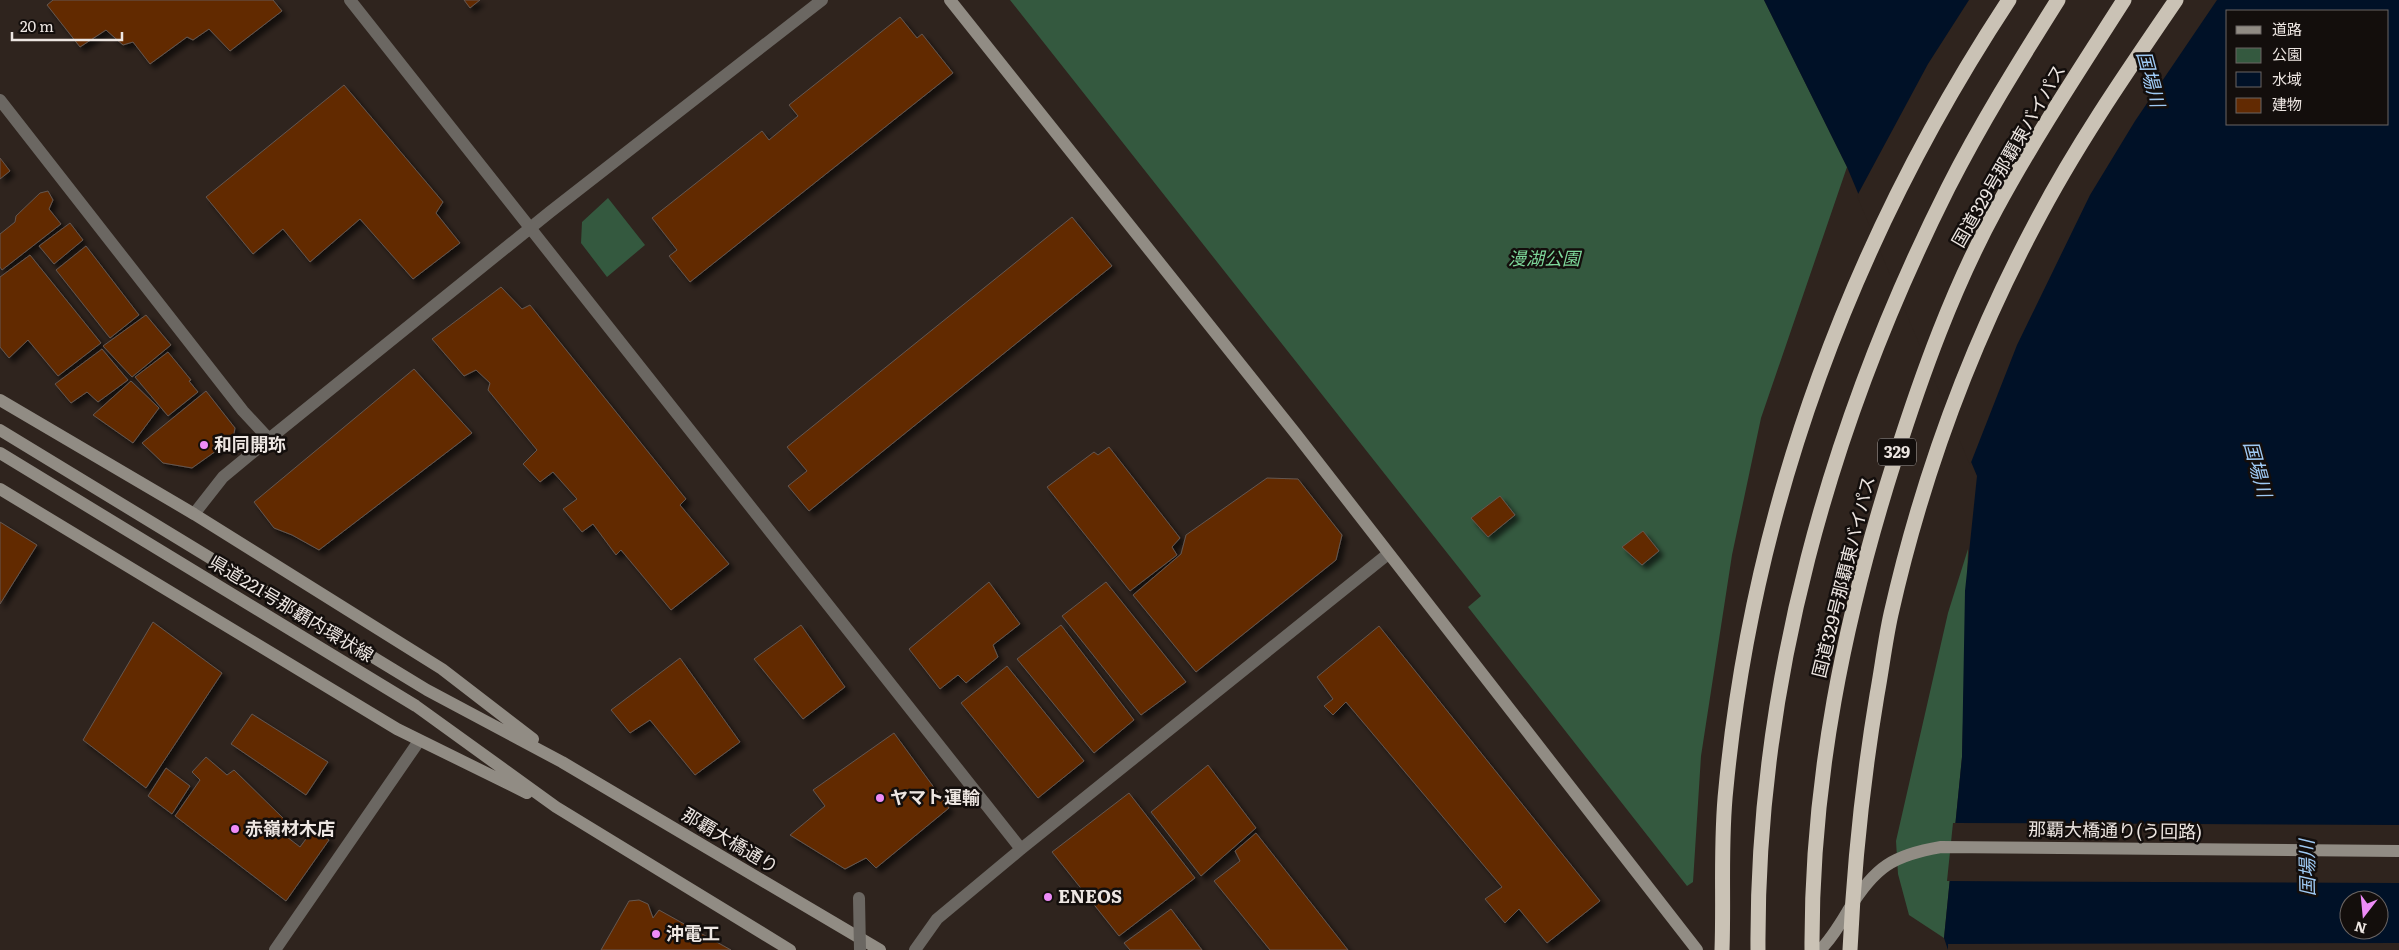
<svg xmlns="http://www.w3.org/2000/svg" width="2399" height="950" font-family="Literata,'Noto Sans JP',serif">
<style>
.green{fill:#34593f}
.water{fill:#001127;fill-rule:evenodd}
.pier{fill:#2f241e}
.building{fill:#622a02;stroke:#645750;filter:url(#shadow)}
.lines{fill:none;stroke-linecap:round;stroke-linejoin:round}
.street{stroke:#6b6762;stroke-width:12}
.secondary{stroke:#918c84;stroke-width:12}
.highway{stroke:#cac2b5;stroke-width:15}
.street-bridge{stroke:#6b6762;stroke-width:12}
.poi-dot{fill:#ee8cf8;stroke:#130e0c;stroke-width:2}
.labels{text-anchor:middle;stroke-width:5;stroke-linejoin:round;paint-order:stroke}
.shield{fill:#130e0c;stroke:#aca5a2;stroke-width:1}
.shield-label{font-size:16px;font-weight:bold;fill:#ede6e2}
.street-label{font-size:18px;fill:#ede6e2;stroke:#130e0c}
.park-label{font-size:18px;font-style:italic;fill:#7dd79a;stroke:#130e0c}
.poi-label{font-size:18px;font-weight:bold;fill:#ede6e2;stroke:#130e0c;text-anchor:start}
.water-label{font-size:19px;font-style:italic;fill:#9fcaf4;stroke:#130e0c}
</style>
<defs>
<filter id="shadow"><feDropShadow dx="4.5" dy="4.5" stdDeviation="2.5" flood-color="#0009"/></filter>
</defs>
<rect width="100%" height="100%" fill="#2f241e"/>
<path class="green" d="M 1010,0 L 1764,0 L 1847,167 L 1761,418 L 1732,555 L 1701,756 L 1693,882 L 1687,886 L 1468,607 L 1481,596 L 1463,573 Z
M 608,198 L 645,245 L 607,277 L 581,243 L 582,222 Z
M 1968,549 L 1962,757 L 1944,938 L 1909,915 L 1898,874 L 1896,841 L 1948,613 Z"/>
<path class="water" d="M 1764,0 L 2399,0 L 2399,950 L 1948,950 L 1944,938 L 1962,757 L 1965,591 L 1977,476 L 1847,167 ZM 2228,11 L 2388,11 L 2388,124 L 2228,124 ZM 2349,900 L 2379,900 L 2379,930 L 2349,930 Z"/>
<path class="pier" d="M 1969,0 L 2217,0 L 2135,121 L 2090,195 L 2017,345 L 1970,465 L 1857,196 L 1928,64 Z
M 1953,823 L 2399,825 L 2399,883 L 1947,881 Z
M 2399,943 L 2399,950 L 1948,950 L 1948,944 Z"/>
<path class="building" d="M 53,0 L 273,0 L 282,11 L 230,51 L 209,29 L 193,40 L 187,37 L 150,64 L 133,42 L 123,45 L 106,30 L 80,47 L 47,5 Z
M 464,0 L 480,0 L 470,8 Z
M 900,17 L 917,38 L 922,34 L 953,73 L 690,282 L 669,256 L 677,250 L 652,218 L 762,131 L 769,140 L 798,116 L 789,105 Z
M 344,85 L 443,202 L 436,213 L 460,243 L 413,279 L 360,219 L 310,262 L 283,229 L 253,254 L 206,197 Z
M 0,158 L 10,171 L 0,179 Z
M 48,191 L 53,200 L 49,209 L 61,224 L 2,270 L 0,267 L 0,234 L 15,222 L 16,216 L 40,193 Z
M 1072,217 L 1112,266 L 809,511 L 788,486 L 807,471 L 787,447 Z
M 70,223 L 83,240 L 54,264 L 39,246 Z
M 86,246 L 139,315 L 110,338 L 56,270 Z
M 30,255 L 101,343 L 58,376 L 28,340 L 9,358 L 0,347 L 0,277 Z
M 501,287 L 522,309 L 530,305 L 686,499 L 680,505 L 729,564 L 671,610 L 621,550 L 616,555 L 593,524 L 582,532 L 563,509 L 577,499 L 553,472 L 540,482 L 523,464 L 537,450 L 488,390 L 490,383 L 476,370 L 464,376 L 432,339 Z
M 146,315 L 171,345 L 132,377 L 103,346 Z
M 102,349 L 128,380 L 98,402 L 87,392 L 71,403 L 55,384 Z
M 168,352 L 191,380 L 189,381 L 198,392 L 168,416 L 135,377 Z
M 414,369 L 472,433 L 319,550 L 292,535 L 274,528 L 254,502 Z
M 131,381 L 159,408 L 133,443 L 93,415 Z
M 206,391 L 235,428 L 233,439 L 192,468 L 163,463 L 142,443 Z
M 1109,447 L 1180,538 L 1172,547 L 1177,555 L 1130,591 L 1047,487 L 1094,452 L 1098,455 Z
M 1267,478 L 1298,479 L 1342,535 L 1336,560 L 1196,672 L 1133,595 L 1181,554 L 1186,535 Z
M 1500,496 L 1515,515 L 1488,537 L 1471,518 Z
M 0,522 L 37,545 L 0,604 Z
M 1643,531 L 1659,551 L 1642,565 L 1622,547 Z
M 989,582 L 1020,624 L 993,645 L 998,657 L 966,683 L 958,675 L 940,689 L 909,649 Z
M 1106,582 L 1186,682 L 1141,715 L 1062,616 Z
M 153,622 L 222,673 L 146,788 L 83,740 Z
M 801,625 L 845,687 L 803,719 L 754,659 Z
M 1061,625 L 1134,720 L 1094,753 L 1017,659 Z
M 1379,626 L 1600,901 L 1547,943 L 1519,909 L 1505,923 L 1485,899 L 1502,887 L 1346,702 L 1333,715 L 1324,706 L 1333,699 L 1317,677 Z
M 680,658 L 740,742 L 695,775 L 650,720 L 630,733 L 611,710 Z
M 1007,666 L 1084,761 L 1038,798 L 961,703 Z
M 252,714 L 328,762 L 306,795 L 231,744 Z
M 894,733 L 949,808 L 876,868 L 866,858 L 845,869 L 790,835 L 825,806 L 813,790 Z
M 206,757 L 227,775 L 234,770 L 284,819 L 278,830 L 300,847 L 314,828 L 329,840 L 286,901 L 175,816 L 200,780 L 192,772 Z
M 1208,765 L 1256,828 L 1201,876 L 1151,812 Z
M 166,768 L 190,786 L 172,814 L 148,796 Z
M 1129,793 L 1195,878 L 1119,936 L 1052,852 Z
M 1256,833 L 1348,950 L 1270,950 L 1214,881 L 1240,861 L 1235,851 Z
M 639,900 L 648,904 L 653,918 L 659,910 L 731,950 L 601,950 L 629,901 Z
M 1171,909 L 1202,950 L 1130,950 L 1124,943 Z"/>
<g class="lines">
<path class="street" d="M 350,0 L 1021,849
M 0,100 L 243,411 L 269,439
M 194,514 L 223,477 L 269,439 L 550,212 L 822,0
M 275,950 L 419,741
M 915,950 L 937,919 L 1021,849 L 1388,554"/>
<path class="secondary" d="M 950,0 L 1296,434 L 1697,950
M 0,400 L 194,514 L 442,669 L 533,739
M 0,430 L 427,690 L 562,762 L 880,950
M 0,453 L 416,706 L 556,807 L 790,950
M 0,489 L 397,729 L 527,793
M 1820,950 C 1832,938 1840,924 1849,909 C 1875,867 1893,855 1941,847 L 2399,851"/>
<path class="highway" d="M 1722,950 C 1724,896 1720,842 1726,788 C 1753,504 1853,237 2009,0
M 1758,950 C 1756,686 1830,423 1948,188 C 1981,123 2019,62 2058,0
M 1812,950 C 1811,781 1844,619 1895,459 C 1922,374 1953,288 1996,209 C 2035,137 2080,69 2124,0
M 1850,950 C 1854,865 1863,779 1877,695 C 1882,668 1885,641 1891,614 C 1921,481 1970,347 2034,226 C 2075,147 2126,73 2176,0"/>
<path class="street-bridge" d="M 859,898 L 860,950"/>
</g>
<g class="poi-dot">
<circle cx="204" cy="445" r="5"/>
<circle cx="880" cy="798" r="5"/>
<circle cx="235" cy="829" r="5"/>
<circle cx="1048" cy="897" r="5"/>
<circle cx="656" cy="934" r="5"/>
</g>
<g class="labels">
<rect class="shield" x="1878" y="438.5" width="38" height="27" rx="4"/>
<g class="shield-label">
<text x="1897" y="458">329</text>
</g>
<g class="street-label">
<text transform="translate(2009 156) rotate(-60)" y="6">国道329号那覇東バイパス</text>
<text transform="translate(1844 577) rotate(-76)" y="6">国道329号那覇東バイパス</text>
<text transform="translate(291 609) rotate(31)" y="6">県道221号那覇内環状線</text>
<text transform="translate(2115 831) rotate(1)" y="6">那覇大橋通り(う回路)</text>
<text transform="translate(730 841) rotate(31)" y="6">那覇大橋通り</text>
</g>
<g class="park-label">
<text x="1544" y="265">漫湖公園</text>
</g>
<g class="poi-label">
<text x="214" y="451">和同開珎</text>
<text x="890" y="804">ヤマト運輸</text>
<text x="245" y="835">赤嶺材木店</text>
<text x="1058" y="903">ENEOS</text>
<text x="666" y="940">沖電工</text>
</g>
<g class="water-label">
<text transform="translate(2151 79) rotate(75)" y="7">国場川</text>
<text transform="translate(2258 469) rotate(75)" y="7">国場川</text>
<text transform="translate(2307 868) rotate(-91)" y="7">国場川</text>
</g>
</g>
<rect x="2226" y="10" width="162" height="115" fill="#130e0c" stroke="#6a6462"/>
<rect x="2236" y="26" width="25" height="8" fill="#918c84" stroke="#6a6462"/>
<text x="2272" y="35" font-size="15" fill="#ede6e2">道路</text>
<rect x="2236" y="48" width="25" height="15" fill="#34593f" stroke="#6a6462"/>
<text x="2272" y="60" font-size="15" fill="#ede6e2">公園</text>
<rect x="2236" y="72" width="25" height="15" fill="#001127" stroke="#6a6462"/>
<text x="2272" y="85" font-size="15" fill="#ede6e2">水域</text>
<rect x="2236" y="98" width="25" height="15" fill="#622a02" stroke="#6a6462"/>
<text x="2272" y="110" font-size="15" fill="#ede6e2">建物</text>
<g transform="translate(2364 915) rotate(196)"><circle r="24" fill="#130e0c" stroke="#6a6462"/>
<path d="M0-4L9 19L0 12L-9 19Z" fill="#ee8cf8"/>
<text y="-8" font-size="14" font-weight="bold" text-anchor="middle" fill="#ede6e2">N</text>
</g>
<path d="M12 32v8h110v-8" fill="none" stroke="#ede6e2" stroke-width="2.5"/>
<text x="20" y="32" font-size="15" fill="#ede6e2" stroke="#130e0c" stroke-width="4" paint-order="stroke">20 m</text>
</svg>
